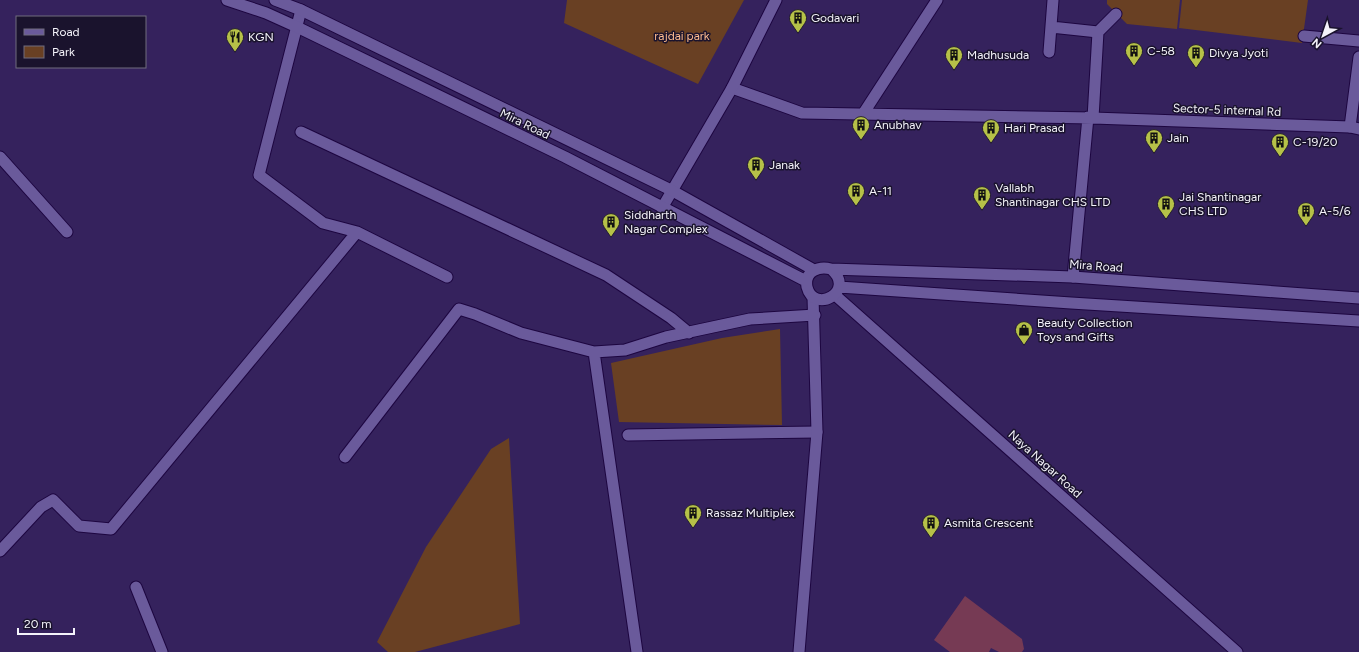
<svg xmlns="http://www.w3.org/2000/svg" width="1359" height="652" font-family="Figtree,sans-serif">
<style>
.green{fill:#694023}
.water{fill:#763a54}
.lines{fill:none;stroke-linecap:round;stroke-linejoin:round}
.service-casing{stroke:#1d0640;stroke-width:13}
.pedestrian-casing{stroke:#1d0640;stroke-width:13}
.minor-casing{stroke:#1d0640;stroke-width:13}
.tertiary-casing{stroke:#1d0640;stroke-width:13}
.secondary-casing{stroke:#1d0640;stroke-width:13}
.service{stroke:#6a5a9b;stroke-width:11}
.pedestrian{stroke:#6a5a9b;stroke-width:11}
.minor{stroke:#6a5a9b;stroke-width:11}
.tertiary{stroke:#6a5a9b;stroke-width:11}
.secondary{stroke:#6a5a9b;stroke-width:11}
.labels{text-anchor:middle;stroke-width:3;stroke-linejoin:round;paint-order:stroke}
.poi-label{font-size:12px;fill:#f4f3fa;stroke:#1a132d;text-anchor:start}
.park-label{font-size:12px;fill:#fdbb8f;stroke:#1a132d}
.street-label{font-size:12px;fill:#f4f3fa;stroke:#1a132d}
</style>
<rect width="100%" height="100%" fill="#35225d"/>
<path class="green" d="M 567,0 L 744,0 L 698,84 L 564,23 Z
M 1107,0 L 1180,0 L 1177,29 L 1127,24 L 1107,4 Z
M 1182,0 L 1308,0 L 1302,43 L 1179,28 Z
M 780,329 L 782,425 L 619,422 L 611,363 L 722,338 Z
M 509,438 L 520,624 L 415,652 L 388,652 L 377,642 L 426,547 L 491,449 Z"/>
<path class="water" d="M 965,596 L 1022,639 L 1024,649 L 1022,652 L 999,652 L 991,648 L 989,652 L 950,652 L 934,640 Z"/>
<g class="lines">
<g class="service-casing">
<path id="service" d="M 628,435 L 817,432
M 136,587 L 162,652"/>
</g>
<g class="pedestrian-casing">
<path id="pedestrian" d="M 1350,127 L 1359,57"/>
</g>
<g class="minor-casing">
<path id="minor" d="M 301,10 L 259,175 L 323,223 L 357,232 L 447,277
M 1051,27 L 1098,32
M 1304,36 L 1359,41
M 1049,52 L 1053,0
M 732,88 L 802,113 L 1093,118 L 1350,127 L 1359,129
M 863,114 L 937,0
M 1093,118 L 1098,32 L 1116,14
M 301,132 L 606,275 L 671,318 L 689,333
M 0,157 L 67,232
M 1073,277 L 1088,117
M 594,352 L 625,350 L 666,337 L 750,319 L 815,315
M 345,457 L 459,309 L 475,314 L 521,333 L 594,352 L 637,652
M 0,551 L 41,507 L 53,500 L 79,526 L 111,529 L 357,232"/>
</g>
<g class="tertiary-casing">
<path id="tertiary" d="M 662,208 L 732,88 L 776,0
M 835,295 L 1237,652
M 799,652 L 817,432 L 813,297"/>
</g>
<g class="secondary-casing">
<path id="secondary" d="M 227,0 L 266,13 L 297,27 L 565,157 L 806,281
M 275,0 L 301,10 L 671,190 L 814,270
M 831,269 C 857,291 814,315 807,287 C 804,271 819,266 831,269 L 1073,277 L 1359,298
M 839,287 L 1071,303 L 1359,321"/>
</g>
<use href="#service" class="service"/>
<use href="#pedestrian" class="pedestrian"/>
<use href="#minor" class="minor"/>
<use href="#tertiary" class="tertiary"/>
<use href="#secondary" class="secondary"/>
</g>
<defs>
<g id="building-pin" transform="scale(0.9)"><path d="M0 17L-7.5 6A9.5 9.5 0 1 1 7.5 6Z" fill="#b6c148" stroke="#1a132d"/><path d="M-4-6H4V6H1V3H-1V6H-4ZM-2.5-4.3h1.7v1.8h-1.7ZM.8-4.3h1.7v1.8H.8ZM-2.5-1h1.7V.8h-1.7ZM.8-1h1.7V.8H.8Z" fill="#111"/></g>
<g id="restaurant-pin" transform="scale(0.9)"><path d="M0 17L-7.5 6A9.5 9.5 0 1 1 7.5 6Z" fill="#b6c148" stroke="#1a132d"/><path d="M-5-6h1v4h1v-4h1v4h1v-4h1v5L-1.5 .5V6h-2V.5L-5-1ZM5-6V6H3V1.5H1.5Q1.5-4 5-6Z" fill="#111"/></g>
<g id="shop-pin" transform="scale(0.9)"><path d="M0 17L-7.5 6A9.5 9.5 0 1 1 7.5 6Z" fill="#b6c148" stroke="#1a132d"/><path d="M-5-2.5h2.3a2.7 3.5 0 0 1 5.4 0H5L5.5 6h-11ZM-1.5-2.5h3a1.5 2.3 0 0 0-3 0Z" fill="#111"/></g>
</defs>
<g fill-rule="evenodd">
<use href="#building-pin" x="798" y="18"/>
<use href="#restaurant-pin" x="235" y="37"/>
<use href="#building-pin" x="1134" y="51"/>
<use href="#building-pin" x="1196" y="53"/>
<use href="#building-pin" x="954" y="55"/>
<use href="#building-pin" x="861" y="125"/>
<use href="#building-pin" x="991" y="128"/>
<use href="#building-pin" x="1154" y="138"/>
<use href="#building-pin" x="1280" y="142"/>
<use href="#building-pin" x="756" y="165"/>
<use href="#building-pin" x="856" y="191"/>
<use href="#building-pin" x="982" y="195"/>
<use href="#building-pin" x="1166" y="204"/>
<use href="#building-pin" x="1306" y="211"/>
<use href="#building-pin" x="611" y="222"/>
<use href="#shop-pin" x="1024" y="330"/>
<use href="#building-pin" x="693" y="513"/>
<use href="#building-pin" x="931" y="523"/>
</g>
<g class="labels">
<g class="poi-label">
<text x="811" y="22">Godavari</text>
<text x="248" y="41">KGN</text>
<text x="1147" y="55">C-58</text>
<text x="1209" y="57">Divya Jyoti</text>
<text x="967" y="59">Madhusuda</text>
<text x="874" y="129">Anubhav</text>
<text x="1004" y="132">Hari Prasad</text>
<text x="1167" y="142">Jain</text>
<text x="1293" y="146">C-19/20</text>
<text x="769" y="169">Janak</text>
<text x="995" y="192">Vallabh<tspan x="995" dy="14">Shantinagar CHS LTD</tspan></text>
<text x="869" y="195">A-11</text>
<text x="1179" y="201">Jai Shantinagar<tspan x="1179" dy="14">CHS LTD</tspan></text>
<text x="1319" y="215">A-5/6</text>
<text x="624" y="219">Siddharth<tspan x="624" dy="14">Nagar Complex</tspan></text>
<text x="1037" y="327">Beauty Collection<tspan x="1037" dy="14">Toys and Gifts</tspan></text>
<text x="706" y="517">Rassaz Multiplex</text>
<text x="944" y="527">Asmita Crescent</text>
</g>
<g class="park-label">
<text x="682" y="40">rajdai park</text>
</g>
<g class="street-label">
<text transform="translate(1227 110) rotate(2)" y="4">Sector-5 internal Rd</text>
<text transform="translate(525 124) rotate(26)" y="4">Mira Road</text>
<text transform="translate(1096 266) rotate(4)" y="4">Mira Road</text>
<text transform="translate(1045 464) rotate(42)" y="4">Naya Nagar Road</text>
</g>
</g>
<rect x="16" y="16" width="130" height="52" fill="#1a132d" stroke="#716d7f"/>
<rect x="24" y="29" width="20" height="6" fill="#6a5a9b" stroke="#716d7f"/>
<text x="52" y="36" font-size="12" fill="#f4f3fa">Road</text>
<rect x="24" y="46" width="20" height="12" fill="#694023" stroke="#716d7f"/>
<text x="52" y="56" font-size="12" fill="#f4f3fa">Park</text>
<g transform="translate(1323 36) rotate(220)" stroke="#1a132d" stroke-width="3" paint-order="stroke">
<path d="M0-3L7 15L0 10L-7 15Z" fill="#f4f3fa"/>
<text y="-6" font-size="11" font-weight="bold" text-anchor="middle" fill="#f4f3fa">N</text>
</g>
<path d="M18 628v6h56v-6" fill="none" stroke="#f4f3fa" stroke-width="2"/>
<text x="24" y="628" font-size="12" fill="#f4f3fa" stroke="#1a132d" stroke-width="3" paint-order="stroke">20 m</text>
</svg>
